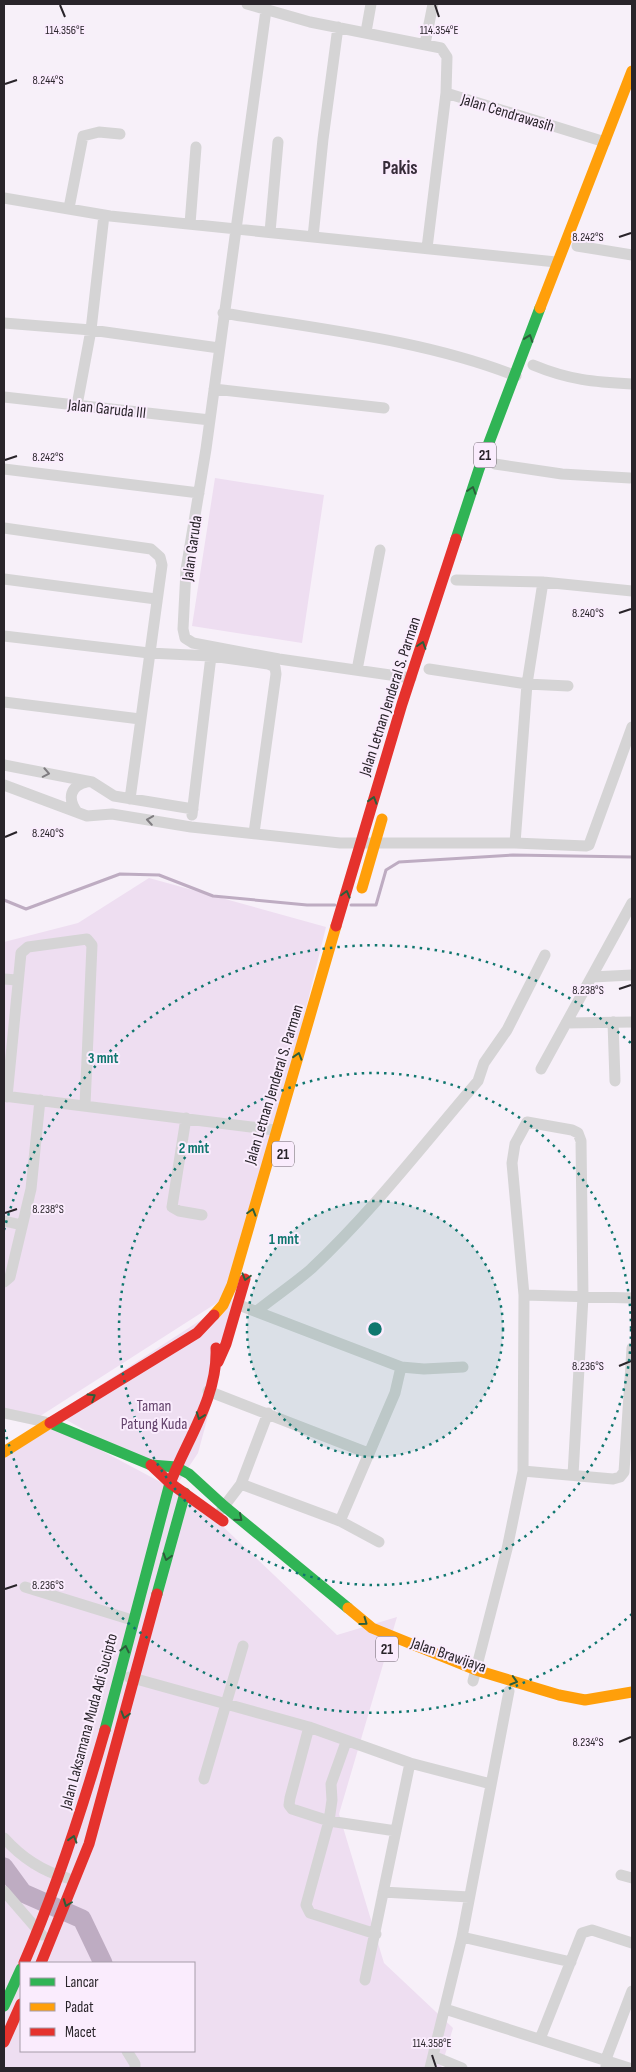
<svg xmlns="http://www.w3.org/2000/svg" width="636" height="2072" font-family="'Sofia Sans Condensed',sans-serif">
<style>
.green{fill:#eedef1;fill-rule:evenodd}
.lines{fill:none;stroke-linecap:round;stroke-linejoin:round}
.stream{stroke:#beacc2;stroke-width:3}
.river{stroke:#beacc2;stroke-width:19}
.street{stroke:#d5d4d5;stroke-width:11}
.fast{stroke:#30b455;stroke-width:11}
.slow{stroke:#ff9f0a;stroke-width:11}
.jam{stroke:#e5322d;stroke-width:11}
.oneway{stroke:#2c5e3b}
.oneway2{stroke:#7f7c80}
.ticks{fill:none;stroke:#29242a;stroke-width:2}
.ring{fill:none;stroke:#0f766e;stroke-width:2.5;stroke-dasharray:2.5 5}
.labels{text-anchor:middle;stroke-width:4;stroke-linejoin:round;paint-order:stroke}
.shield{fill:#faecfd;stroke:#686069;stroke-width:1}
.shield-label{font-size:15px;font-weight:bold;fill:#29242a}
.street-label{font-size:16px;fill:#29242a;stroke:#faecfd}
.park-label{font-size:16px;fill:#63426b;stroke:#faecfd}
.quarter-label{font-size:19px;font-weight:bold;fill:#362c39;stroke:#faecfd}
.ticks-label{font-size:12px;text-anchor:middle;fill:#29242a;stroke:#faecfd;stroke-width:4;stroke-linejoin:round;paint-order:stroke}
.centre{fill:#0f766e;stroke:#faecfd;stroke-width:2.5}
.ring-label{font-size:15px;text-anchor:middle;font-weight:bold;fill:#0f766e;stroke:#faecfd;stroke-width:4;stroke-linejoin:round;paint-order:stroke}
</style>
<rect width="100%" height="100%" fill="#f7f0f9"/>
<path class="green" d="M 215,478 L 324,495 L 302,643 L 192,626 Z
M 149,878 L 326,927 L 237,1290 L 34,1420 L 4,1410 L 4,942 L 78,923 Z
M 241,1294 L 198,1453 L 178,1483 L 56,1414 Z
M 50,1423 L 196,1501 L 337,1635 L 397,1617 L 339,1814 L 384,1963 L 453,2028 L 441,2068 L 4,2068 L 4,1454 ZM 21,1963 L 194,1963 L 194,2051 L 21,2051 Z"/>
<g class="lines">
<path class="stream" d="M 4,900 L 26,909 L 120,874 L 159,875 L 213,896 L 307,905 L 335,905
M 351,905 L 376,905 L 386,870 L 399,862 L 513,855 L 632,857"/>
<path class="river" d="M 4,1867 L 23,1893 L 82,1919 L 103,1963"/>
<path class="street" d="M 247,4 L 310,22 L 441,48 L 447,57 L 446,93 L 605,142
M 266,10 L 206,449 L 186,570 L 183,629 L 185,638 L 193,643 L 279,659 L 411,678
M 366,32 L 371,4
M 425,44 L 433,4
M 4,198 L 110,216 L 556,262
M 69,208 L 83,136 L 99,132 L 120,134
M 190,224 L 196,147
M 270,232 L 278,142
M 313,237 L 323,139 L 338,27
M 577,246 L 632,255
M 427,248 L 446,93
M 223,313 C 319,329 425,340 516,376
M 4,323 L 91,330 L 219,348
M 533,365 C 569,380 594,382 632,384
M 214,389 L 384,408
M 4,397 L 210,420
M 77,405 L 91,330 L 104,215
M 495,464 L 562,474 L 630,478
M 4,469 L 199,493
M 4,528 L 151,549 L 160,557 L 162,565 L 130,799
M 4,579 L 156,599
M 456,580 L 543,582 L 632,591
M 4,636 L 149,653 L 211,656 L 268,664 L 275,667 L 276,674 L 254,833
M 429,669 L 527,684 L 568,686
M 357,670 L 380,550
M 4,702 L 140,719
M 4,765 L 92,782 L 114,796 L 193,809
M 4,785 L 87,816 L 112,814 L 191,827 L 340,843 L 515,843 L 586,846 L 589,845 L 632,727
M 77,812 C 67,798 70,786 87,782
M 192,815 L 211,656
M 515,843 L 527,684 L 543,582
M 592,977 L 632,975
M 4,979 L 17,980
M 613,1022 L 615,1081
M 566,1023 L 632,1022
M 541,1069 L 632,903
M 4,1096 L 275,1130
M 7,1097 L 21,953 L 28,947 L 87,939 L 92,945 L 85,1105
M 186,1118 L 172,1207 L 179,1211 L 202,1215
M 4,1221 L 22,1225
M 4,1282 L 10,1277 L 31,1189 L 40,1100
M 524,1295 L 632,1298
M 239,1305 L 401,1367 L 424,1369 L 463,1367
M 257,1311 C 274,1297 294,1284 311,1269 C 372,1212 424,1144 478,1081 L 484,1063 L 507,1030 L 545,955
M 208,1391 L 368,1453
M 4,1413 L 50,1423
M 523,1471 L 613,1479 L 620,1477 L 624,1472 L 632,1348
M 241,1484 L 268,1413
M 222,1509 L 241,1484 L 340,1521 L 379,1542
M 340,1521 L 395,1393 L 401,1367
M 25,1587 L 132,1620
M 129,1677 L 309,1727 L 410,1763 L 491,1784
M 473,1681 L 507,1549 L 523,1471 L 524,1295 L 512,1163 L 515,1144 L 527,1122 L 572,1130 L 578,1133 L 581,1141 L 583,1297 L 573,1475
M 309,1727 L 290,1798 L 289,1805 L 292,1809 L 329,1821 L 396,1831
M 346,1742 L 331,1784 L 332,1800 L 329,1821 L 306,1905 L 310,1913 L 376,1934
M 204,1779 L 243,1646
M 4,1838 C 21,1857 41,1871 67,1878
M 621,1875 L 632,1878
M 4,1891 L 42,1935
M 383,1892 L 469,1897
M 462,1937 L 571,1962
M 365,1980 L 410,1763
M 445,2009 L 629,2068
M 540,2039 L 582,1933 L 592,1930 L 632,1943
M 127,2051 L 135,2064 L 135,2068
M 433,2056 L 462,2068
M 430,2068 L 462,1937 L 509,1691
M 606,2068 L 606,2059 L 632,1991"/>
<path class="fast" d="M 456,539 L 479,469 L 540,308
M 50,1423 L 151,1465 L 176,1467 L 189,1474 L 224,1506 L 348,1608
M 157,1594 L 185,1493
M 105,1730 L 170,1483
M 4,2006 L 21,1969"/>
<path class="slow" d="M 540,308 L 632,71
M 362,888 L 382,819
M 214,1315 L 223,1305 L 232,1285 L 336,926
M 4,1452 L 50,1423
M 348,1608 L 372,1628 L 476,1670 L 559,1695 L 585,1700 L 632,1692"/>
<path class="jam" d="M 336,926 L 402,704 L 456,539
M 218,1362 L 226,1344 L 245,1279
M 50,1423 L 197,1333 L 214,1315
M 151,1465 L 170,1483 L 223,1521
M 171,1481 C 188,1438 218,1396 216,1348
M 24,1963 C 57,1887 82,1810 105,1730
M 41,1963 L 89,1844 L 157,1594
M 4,2042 L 21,2004"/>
</g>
<defs><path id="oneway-chevron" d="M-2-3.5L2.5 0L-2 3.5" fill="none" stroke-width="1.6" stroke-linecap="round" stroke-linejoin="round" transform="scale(1.25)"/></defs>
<g class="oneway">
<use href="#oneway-chevron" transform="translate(529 338) rotate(-71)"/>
<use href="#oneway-chevron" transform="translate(472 490) rotate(-72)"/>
<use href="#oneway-chevron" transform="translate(422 645) rotate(-72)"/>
<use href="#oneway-chevron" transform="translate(373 800) rotate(-73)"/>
<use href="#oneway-chevron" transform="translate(346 894) rotate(-75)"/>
<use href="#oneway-chevron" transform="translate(298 1056) rotate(-73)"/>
<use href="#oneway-chevron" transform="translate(252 1212) rotate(-74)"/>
<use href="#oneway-chevron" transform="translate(246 1277) rotate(106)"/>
<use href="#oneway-chevron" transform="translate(92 1397) rotate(-32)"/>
<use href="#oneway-chevron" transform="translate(200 1416) rotate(110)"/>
<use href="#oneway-chevron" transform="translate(239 1518) rotate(40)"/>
<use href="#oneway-chevron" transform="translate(167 1557) rotate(107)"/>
<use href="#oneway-chevron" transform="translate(364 1622) rotate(36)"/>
<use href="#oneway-chevron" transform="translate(125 1649) rotate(-78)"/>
<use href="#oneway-chevron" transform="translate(514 1681) rotate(16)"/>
<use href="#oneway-chevron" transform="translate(125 1715) rotate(106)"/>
<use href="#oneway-chevron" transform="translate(73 1839) rotate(-73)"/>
<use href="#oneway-chevron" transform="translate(67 1903) rotate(111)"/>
</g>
<g class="oneway2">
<use href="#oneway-chevron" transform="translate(46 773) rotate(11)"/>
<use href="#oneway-chevron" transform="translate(150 820) rotate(-171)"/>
</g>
<path class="ticks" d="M 60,5 L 65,17M 435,5 L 439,17M 5,84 L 17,80M 619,237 L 631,233M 5,460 L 17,456M 619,613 L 631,609M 5,837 L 17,832M 619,989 L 631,985M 5,1213 L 17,1209M 619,1366 L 631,1361M 5,1589 L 17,1585M 619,1742 L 631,1737M 432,2055 L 436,2067"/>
<circle cx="375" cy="1329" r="128" fill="#0f766e" fill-opacity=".12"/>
<g class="ring">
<circle cx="375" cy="1329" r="128"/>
<circle cx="375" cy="1329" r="256"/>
<path d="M632 1614A384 384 0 0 1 4 1428M4 1230A384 384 0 0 1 632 1044"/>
</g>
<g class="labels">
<g class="shield">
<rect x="474" y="442.5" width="22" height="25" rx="4"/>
<rect x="272" y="1141.5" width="22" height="25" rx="4"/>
<rect x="376" y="1636.5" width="22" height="25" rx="4"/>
</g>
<g class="shield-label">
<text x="485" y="460">21</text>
<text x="283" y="1159">21</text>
<text x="387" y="1654">21</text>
</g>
<g class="street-label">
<text transform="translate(508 112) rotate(17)" y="6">Jalan Cendrawasih</text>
<text transform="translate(107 408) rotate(6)" y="6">Jalan Garuda III</text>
<text transform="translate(191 548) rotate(-82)" y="6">Jalan Garuda</text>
<text transform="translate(389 696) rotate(-72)" y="6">Jalan Letnan Jenderal S. Parman</text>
<text transform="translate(273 1084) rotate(-73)" y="6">Jalan Letnan Jenderal S. Parman</text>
<text transform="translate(449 1654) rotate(19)" y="6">Jalan Brawijaya</text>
<text transform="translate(88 1721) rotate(-75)" y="6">Jalan Laksamana Muda Adi Sucipto</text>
</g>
<g class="park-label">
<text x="154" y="1411">Taman<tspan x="154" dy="18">Patung Kuda</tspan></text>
</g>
<g class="quarter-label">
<text x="400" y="174">Pakis</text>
</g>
</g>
<g class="ticks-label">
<text x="65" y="34">114.356°E</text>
<text x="439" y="34">114.354°E</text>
<text x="48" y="84">8.244°S</text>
<text x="588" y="241">8.242°S</text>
<text x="48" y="461">8.242°S</text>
<text x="588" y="617">8.240°S</text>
<text x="48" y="837">8.240°S</text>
<text x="588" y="994">8.238°S</text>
<text x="48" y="1213">8.238°S</text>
<text x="588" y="1370">8.236°S</text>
<text x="48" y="1589">8.236°S</text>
<text x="588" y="1746">8.234°S</text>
<text x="432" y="2047">114.358°E</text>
</g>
<circle cx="375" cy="1329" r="8" class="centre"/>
<g class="ring-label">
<text x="103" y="1063">3 mnt</text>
<text x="194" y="1153">2 mnt</text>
<text x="284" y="1244">1 mnt</text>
</g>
<rect width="636" height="2072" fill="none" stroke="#29242a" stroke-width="10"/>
<rect x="20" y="1962" width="175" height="90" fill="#faecfd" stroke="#a69ca9"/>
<rect x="30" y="1978" width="25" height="8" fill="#30b455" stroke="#a69ca9"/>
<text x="65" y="1987" font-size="15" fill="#29242a">Lancar</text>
<rect x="30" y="2003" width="25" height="8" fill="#ff9f0a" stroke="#a69ca9"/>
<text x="65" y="2012" font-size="15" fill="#29242a">Padat</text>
<rect x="30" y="2028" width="25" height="8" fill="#e5322d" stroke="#a69ca9"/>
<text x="65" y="2037" font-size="15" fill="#29242a">Macet</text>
</svg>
